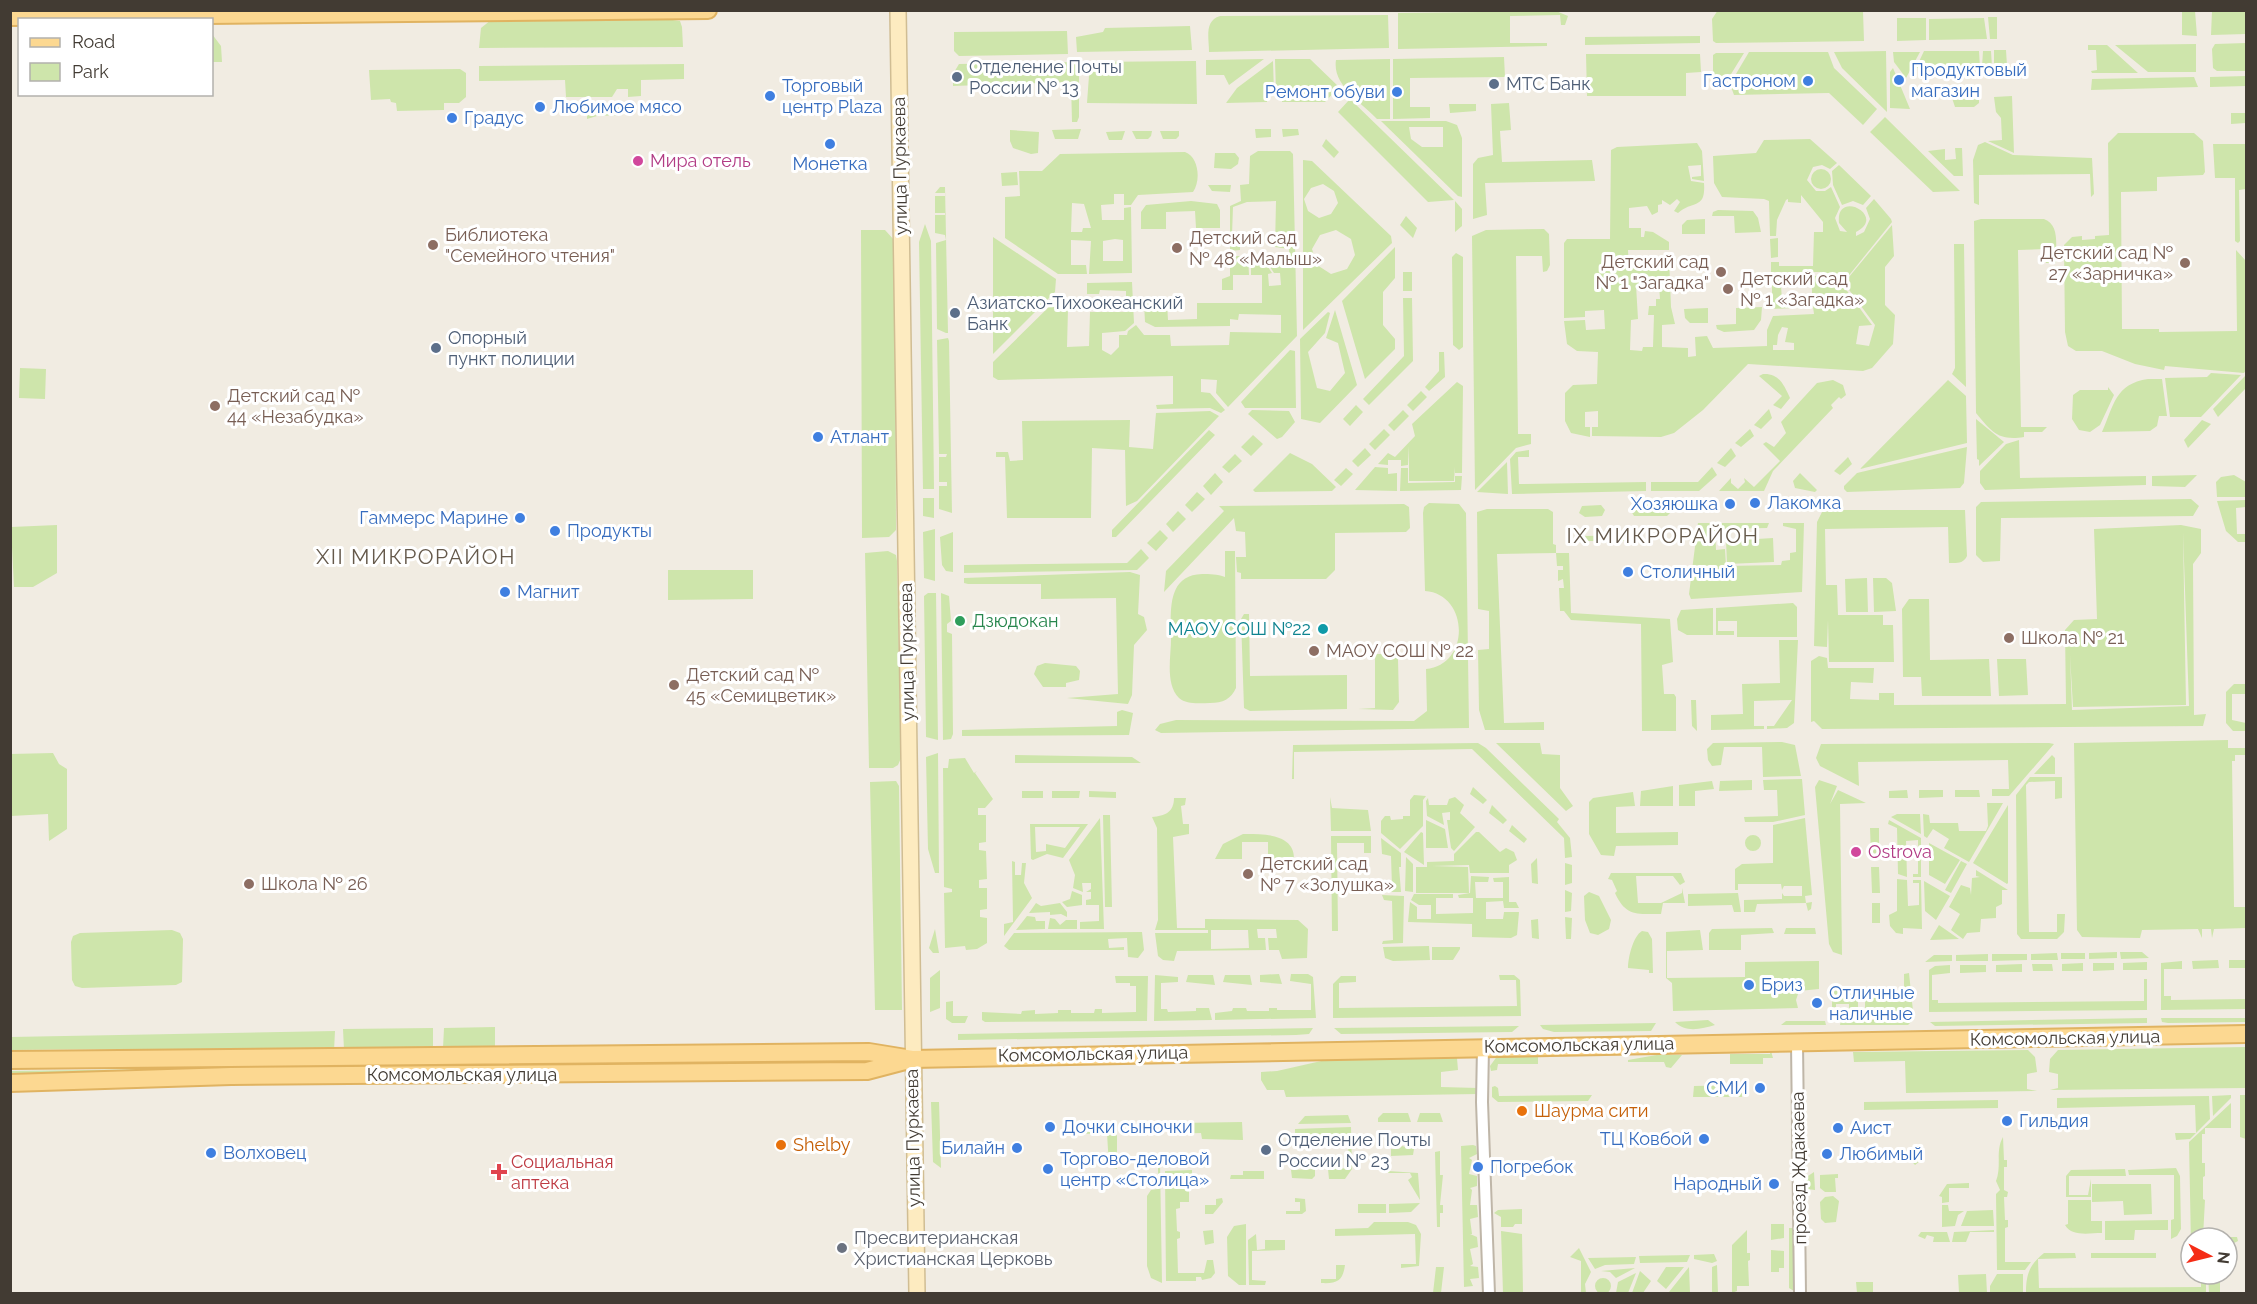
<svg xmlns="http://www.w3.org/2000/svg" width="2257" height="1304" font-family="Raleway,sans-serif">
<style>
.green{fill:#cee5ab;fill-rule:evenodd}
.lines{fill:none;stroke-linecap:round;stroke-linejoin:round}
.street-casing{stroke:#bfb6a8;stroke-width:14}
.secondary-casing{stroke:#d0bd93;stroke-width:18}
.primary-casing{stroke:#e0b361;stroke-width:20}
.street{stroke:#fff;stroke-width:10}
.secondary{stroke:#fdebc0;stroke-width:15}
.primary{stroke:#fcd891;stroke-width:16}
.service-dot{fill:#5c6f8a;stroke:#fff;stroke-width:2}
.shop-dot{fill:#3f7fe0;stroke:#fff;stroke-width:2}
.hotel-dot{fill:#d1479c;stroke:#fff;stroke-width:2}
.education-dot{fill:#8d6e63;stroke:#fff;stroke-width:2}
.leisure-dot{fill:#2e9e5b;stroke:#fff;stroke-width:2}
.culture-dot{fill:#0f9aa8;stroke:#fff;stroke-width:2}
.food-dot{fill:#e8710a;stroke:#fff;stroke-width:2}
.health-dot{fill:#e0444e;stroke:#fff;stroke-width:2}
.worship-dot{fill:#6b7280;stroke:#fff;stroke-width:2}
.labels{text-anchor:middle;stroke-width:6;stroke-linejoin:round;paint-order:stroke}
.service-label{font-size:18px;fill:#4e5e75;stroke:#fff;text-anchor:start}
.shop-label{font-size:18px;fill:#366cbe;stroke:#fff;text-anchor:start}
.hotel-label{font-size:18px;fill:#b23c85;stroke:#fff;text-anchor:start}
.street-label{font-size:18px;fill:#423b33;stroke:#fff}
.education-label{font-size:18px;fill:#785e54;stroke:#fff;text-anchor:start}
.leisure-label{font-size:18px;fill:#27864d;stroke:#fff;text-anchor:start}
.culture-label{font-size:18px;fill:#0d838f;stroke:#fff;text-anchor:end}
.food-label{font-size:18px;fill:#c56008;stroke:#fff;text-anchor:start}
.health-label{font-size:18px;fill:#be3a42;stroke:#fff;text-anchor:start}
.worship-label{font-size:18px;fill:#5b616d;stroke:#fff;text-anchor:start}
.quarter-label{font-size:21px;letter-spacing:1.5px;fill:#65594b;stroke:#fff}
</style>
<rect width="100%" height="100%" fill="#f1ece2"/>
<path class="green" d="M 1718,10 L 1863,11 L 1864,41 L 1716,43 L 1713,41 L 1712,19 Z
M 1556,11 L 1568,16 L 1565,25 L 1561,25 L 1560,15 L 1510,16 L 1510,43 L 1547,43 L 1547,46 L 1398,49 L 1398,13 Z
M 2182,11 L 2195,11 L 2197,36 L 2182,35 Z
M 2212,11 L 2246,11 L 2246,34 L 2211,35 Z
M 1388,15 L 1389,48 L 1209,52 C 1209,38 1204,21 1220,16 Z
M 1997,17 L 1997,39 L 1990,39 L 1988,17 Z
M 658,18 L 680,21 L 682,27 L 683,47 L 479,48 L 481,28 L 491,20 Z
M 1897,18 L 1926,18 L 1926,40 L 1897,41 Z
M 1984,18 L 1987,39 L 1929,40 L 1929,19 Z
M 1190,26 L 1192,50 L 1077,52 L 1076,37 L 1103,32 L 1105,28 Z
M 1067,31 L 1068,54 L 959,56 L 954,51 L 954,32 Z
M 212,34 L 221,46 L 222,62 L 212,62 Z
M 1700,36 L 1700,43 L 1585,45 L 1585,37 Z
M 2246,43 L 2246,71 L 2217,71 L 2213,68 L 2212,49 L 2215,44 Z
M 2196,44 L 2196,72 L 2148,72 L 2115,45 Z
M 2088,45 L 2107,45 L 2138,73 L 2092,73 L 2091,71 L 2097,70 L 2096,50 L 2088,50 Z
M 1994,50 L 2006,50 L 2007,66 L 1994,67 Z
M 1886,51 L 1887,112 L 1842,68 L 1834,52 Z
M 1924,51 L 1979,51 L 1980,68 L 1916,68 Z
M 1983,51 L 1991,51 L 1992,67 L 1982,67 Z
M 1749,52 L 1828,52 L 1834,68 L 1877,109 L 1863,125 L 1829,93 L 1734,95 L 1730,84 Z
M 1893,52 L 1920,52 L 1906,78 L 1894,62 Z
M 1716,53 L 1744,53 L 1728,79 L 1713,78 L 1713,55 Z
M 1586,54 L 1700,54 L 1701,72 L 1686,73 L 1686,96 L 1587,96 Z
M 1504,57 L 1505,77 L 1410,78 L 1410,107 L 1430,107 L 1430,118 L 1393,119 L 1393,59 Z
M 1264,59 L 1229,85 L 1224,75 L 1206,75 L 1206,60 Z
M 1275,59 L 1310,59 L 1339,87 L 1325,102 L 1282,102 L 1282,93 L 1276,93 Z
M 1390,59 L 1390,119 L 1377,119 C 1361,102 1332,85 1336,60 Z
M 1196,61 L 1197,104 L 1087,103 L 1090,62 Z
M 1273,61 L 1274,93 L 1267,93 L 1267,102 L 1226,103 L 1237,88 Z
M 1079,62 L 1079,117 L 1077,122 L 1072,122 L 1071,82 L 953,86 L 953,74 L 959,64 Z
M 684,64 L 684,79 L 641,80 L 641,96 L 628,97 L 628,89 L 617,89 L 612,97 L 566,97 L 565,80 L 479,81 L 479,66 Z
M 1893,68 L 1910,109 L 1890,108 L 1890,72 Z
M 460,69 L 466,73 L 466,97 L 459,103 L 444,103 L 444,110 L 397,111 L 396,103 L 391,102 L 390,99 L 371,100 L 369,70 Z
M 2246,76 L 2246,86 L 2210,87 L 2210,77 Z
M 2194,77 L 2198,87 L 2091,90 L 2092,79 Z
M 2012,96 L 2014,153 L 1988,141 L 2002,140 L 2001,118 L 1996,112 L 1994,97 Z
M 1952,98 L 1979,98 L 1979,103 L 1974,107 L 1955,107 Z
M 1350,99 L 1454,200 L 1428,202 L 1338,112 Z
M 1509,103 L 1511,130 L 1500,131 L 1502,162 L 1592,160 L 1595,181 L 1485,183 L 1487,215 L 1473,219 L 1473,164 L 1478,158 L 1493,155 L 1491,104 Z
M 587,104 L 623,104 L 623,115 L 597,116 L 587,119 Z
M 1449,104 L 1476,104 L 1476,111 L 1450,113 Z
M 2231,113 L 2246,113 L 2246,123 L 2231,124 Z
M 1885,117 L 1960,191 L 1933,192 L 1870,132 Z
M 1381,121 L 1446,121 L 1457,125 L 1462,138 L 1462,197 L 1458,196 ZM 1409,127 L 1443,127 L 1443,147 L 1422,147 L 1411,139 Z
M 1081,129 L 1078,139 L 1055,139 L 1052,130 Z
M 1255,129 L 1271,129 L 1271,137 L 1256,138 Z
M 1282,129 L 1298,129 L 1299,135 L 1283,137 Z
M 1010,130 L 1039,132 L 1038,153 L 1031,154 L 1013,148 L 1010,141 Z
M 1125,131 L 1122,140 L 1109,140 L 1106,132 Z
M 1132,131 L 1152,131 L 1151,136 L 1148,139 L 1136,139 Z
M 1160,131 L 1179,131 L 1179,136 L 1176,139 L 1163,139 Z
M 2118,133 L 2194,133 L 2203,141 L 2205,172 L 2203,175 L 2157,177 L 2157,191 L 2121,192 L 2122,329 L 2159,329 L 2159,332 L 2237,331 L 2236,250 L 2246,261 L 2246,370 L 2244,373 L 2165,366 L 2164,370 L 2135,364 L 2102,351 L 2076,351 L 2068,346 L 2065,332 L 2064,245 L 2072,237 L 2082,236 L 2082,240 L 2095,239 L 2095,236 L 2109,235 L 2108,143 Z
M 1326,139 L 1339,152 L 1334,158 L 1322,146 Z
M 1810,139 L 1837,163 L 1830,169 L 1822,165 L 1813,167 L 1807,180 L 1816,191 L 1825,191 L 1831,187 L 1840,207 L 1835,218 L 1840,231 L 1847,232 L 1839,223 C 1835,188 1888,216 1856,232 L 1856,236 L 1864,232 L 1870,219 L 1866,208 L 1874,199 L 1891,219 L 1892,222 L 1842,284 L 1872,325 L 1859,326 L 1856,344 L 1869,346 L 1875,325 L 1844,283 L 1892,225 L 1894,256 L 1885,267 L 1885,305 L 1895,315 L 1893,344 L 1872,368 L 1863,371 L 1748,364 L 1703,410 L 1674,433 L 1661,437 L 1592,436 L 1592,427 L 1598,427 L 1598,411 L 1585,412 L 1585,427 L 1590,427 L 1590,437 L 1571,433 L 1565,421 L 1565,393 L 1573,385 L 1597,384 L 1598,352 L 1577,351 L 1567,344 L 1564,321 L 1585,320 L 1586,330 L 1605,329 L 1604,310 L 1585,311 L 1585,317 L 1564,318 L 1564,243 L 1567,239 L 1610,239 L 1611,150 L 1617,147 L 1697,143 L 1702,151 L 1704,181 L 1692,179 L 1692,177 L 1701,176 L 1701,165 L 1688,166 L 1691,181 L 1704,183 C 1706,210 1693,200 1678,213 L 1674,211 L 1680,202 L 1677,199 L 1670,205 L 1662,200 L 1662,204 L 1658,205 L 1658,212 L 1652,215 L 1647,206 L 1629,208 L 1629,228 L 1641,228 L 1641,237 L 1644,237 L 1645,231 L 1653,232 L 1669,242 L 1669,250 L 1628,250 L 1629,267 L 1642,267 L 1642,257 L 1669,257 L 1671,307 L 1675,324 L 1662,325 L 1662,347 L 1688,348 L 1688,357 L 1696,356 L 1695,337 L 1707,336 L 1713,348 L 1767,346 L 1767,330 L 1773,316 L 1814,314 L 1813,307 L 1772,309 L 1772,285 L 1781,285 L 1782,301 L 1820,302 L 1820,295 L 1812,294 L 1812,282 L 1771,281 L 1771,275 L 1821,276 L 1821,272 L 1771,272 L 1771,262 L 1779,262 L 1779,266 L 1813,266 L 1814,232 L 1823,232 L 1823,222 L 1801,195 L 1801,203 L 1788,202 L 1788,199 L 1786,200 L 1777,220 L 1776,236 L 1770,236 L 1769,201 L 1764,199 L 1722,197 L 1714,183 L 1713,156 L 1756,153 L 1764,140 ZM 1636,285 L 1659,285 L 1660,299 L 1656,299 L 1656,306 L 1649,306 L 1648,315 L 1654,315 L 1653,347 L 1643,347 L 1642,351 L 1630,350 L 1631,320 L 1638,319 ZM 1782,327 L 1788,328 L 1785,342 L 1794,343 L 1794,350 L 1773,350 L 1773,345 L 1777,345 L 1778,335 Z
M 1985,142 L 2013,155 L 2092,158 L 2094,194 L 2091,197 L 2090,174 L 1979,175 L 1979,205 L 1974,203 L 1973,160 L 1978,145 Z
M 2213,144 L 2246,144 L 2246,189 L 2239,190 L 2240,241 L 2238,243 L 2235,241 L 2235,178 L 2215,178 Z
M 1955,148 L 1962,148 L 1963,176 L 1954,176 L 1928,151 L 1945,149 L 1945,160 L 1956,159 Z
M 1258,151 L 1290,151 L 1293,154 L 1297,336 L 1228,407 L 1216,393 L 1217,380 L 1201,379 L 1201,392 L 1210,393 L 1225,410 L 1221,413 L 1210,408 L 1157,409 L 1156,405 L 1173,404 L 1173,376 L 998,380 L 993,377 L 993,362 L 1059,297 L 1077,300 L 1077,308 L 1068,309 L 1067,347 L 1089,346 L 1090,312 L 1126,312 L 1126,291 L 1100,290 L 1099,294 L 1087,294 L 1087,283 L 1132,282 L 1134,323 L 1125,331 L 1102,333 L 1102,350 L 1111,355 L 1119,347 L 1119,335 L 1127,335 L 1128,331 L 1136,325 L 1144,335 L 1170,335 L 1171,346 L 1229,345 L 1230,332 L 1281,333 L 1281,315 L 1239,314 L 1238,320 L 1230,319 L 1230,326 L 1155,327 L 1145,322 L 1144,303 L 1167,303 L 1168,320 L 1197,319 L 1197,303 L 1262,303 L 1262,275 L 1233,275 L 1233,290 L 1222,290 L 1222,279 L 1230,276 L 1230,256 L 1248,256 L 1249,275 L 1251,275 L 1251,256 L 1260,255 L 1272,273 L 1268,274 L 1269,286 L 1281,285 L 1280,273 L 1274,273 L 1262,255 L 1289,254 L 1289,249 L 1275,247 L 1276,201 L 1247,202 L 1233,207 L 1232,235 L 1240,236 L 1240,250 L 1230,251 L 1230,206 L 1241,201 L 1240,185 L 1249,184 L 1250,156 Z
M 1185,152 C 1199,157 1201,181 1193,192 L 1138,195 L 1131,205 L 1124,205 L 1124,194 L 1114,194 L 1114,204 L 1101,205 L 1102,220 L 1124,220 L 1124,208 L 1131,207 L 1132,273 L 1089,274 L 1091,241 L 1071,240 L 1071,265 L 1086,265 L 1087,274 L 1058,274 L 1005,238 L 1005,197 L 1020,196 L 1019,171 L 1042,171 L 1060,154 ZM 1072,203 L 1084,204 L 1091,228 L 1083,228 L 1082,232 L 1071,232 ZM 1115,239 L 1123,240 L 1123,261 L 1103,261 L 1103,241 Z
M 1215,153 L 1235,153 L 1239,158 L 1238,164 L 1231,169 L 1214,168 Z
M 1303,160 L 1312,161 L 1391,236 L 1392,243 L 1303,330 ZM 1323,184 L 1334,191 L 1338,203 L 1331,214 L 1319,218 L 1308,211 L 1304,199 L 1311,188 ZM 1336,230 L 1351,239 L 1355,255 L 1347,269 L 1331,274 L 1317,265 L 1312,249 L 1320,235 Z
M 1839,165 L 1871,196 L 1863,205 L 1853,201 L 1842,205 L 1833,185 L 1832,171 Z
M1811 179a10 10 0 1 1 20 0a10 10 0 1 1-20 0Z
M 1017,172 L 1018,185 L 1002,186 L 1001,173 Z
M 1208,185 L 1231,185 L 1230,192 L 1212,191 Z
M 940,187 L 945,187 L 948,333 L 946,333 L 937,329 L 936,243 L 946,240 L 945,235 L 935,233 L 935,215 L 945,215 L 945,213 L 935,213 L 935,196 L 945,196 L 945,193 L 935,193 Z
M 1191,201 L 1217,204 L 1220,210 L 1220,228 L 1196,228 L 1195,211 L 1166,212 L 1166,229 L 1141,229 L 1141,212 L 1146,205 Z
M 1455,201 L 1462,209 L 1462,226 L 1455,232 Z
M 1718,210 L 1753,211 L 1758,218 L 1761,232 L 1735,233 L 1734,216 L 1712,216 L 1713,212 Z
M 1406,216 L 1417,228 L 1413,238 L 1400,225 Z
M 1705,219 L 1705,234 L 1682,234 L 1682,225 L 1687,220 Z
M 1981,219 L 2044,219 C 2061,225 2055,248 2056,263 L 2046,263 L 2045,249 L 2018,250 L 2021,427 L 2047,427 L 2042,432 L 2024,432 L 2024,437 C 1998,441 1992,432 1976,413 L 1974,221 Z
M 925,224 L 931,241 L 934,489 L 923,489 L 919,242 Z
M 1544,229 L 1549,234 L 1550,265 L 1547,271 L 1543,272 L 1542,256 L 1516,256 L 1518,434 L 1531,434 L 1531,444 L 1516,448 L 1475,490 L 1472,236 L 1486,230 Z
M 861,230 L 885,230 L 895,241 L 896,530 L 889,537 L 862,538 Z
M 993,237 L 1056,279 L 1055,292 L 993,354 Z
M 1778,238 L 1778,257 L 1771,258 L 1770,239 Z
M 1954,244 L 1964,244 L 1966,387 L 1952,374 L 1955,368 Z
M 1395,247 L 1395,278 L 1383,292 L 1383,325 L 1395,339 L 1395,349 L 1365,379 L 1342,301 Z
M 1456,253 L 1463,257 L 1463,347 L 1459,350 L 1453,345 L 1452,257 Z
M 1403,272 L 1412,272 L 1412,291 L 1403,291 Z
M 1403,298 L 1412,298 L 1413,361 L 1369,405 L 1363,399 L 1404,356 Z
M 1762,307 L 1761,320 L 1754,330 L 1724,332 L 1717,329 L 1716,325 L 1736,324 L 1736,308 Z
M 1708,308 L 1708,323 L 1690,323 L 1685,318 L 1684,309 Z
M 1335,310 L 1357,385 L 1320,423 L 1301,419 L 1300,339 L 1328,312 L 1330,313 L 1325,333 L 1308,352 L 1317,388 L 1330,391 L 1345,373 L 1338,343 L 1326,338 Z
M 948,338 L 949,341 L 952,513 L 939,509 L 939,486 L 947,486 L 947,482 L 939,482 L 939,457 L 946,457 L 947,454 L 939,454 L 937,340 Z
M 1290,350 L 1295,351 L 1296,408 L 1245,408 L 1241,402 Z
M 1439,352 L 1444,352 L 1445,377 L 1429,391 L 1425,387 L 1439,371 Z
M 20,368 L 46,369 L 45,399 L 19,398 Z
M 2211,373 L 2241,375 L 2201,417 L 2170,417 L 2165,378 L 2207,377 Z
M 1763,374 C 1779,373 1784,385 1790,398 L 1781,409 L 1773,405 L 1782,396 L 1759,376 Z
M 2246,375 L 2246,388 L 2218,417 L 2213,409 Z
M 2148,379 L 2162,379 L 2167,416 L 2159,416 L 2157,426 L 2150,431 L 2102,432 C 2114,405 2115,384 2148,379 Z
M 1833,380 L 1843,385 L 1846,395 L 1841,399 L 1839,397 L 1831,405 L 1833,408 L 1773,471 L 1764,491 L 1719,491 L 1731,478 L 1731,483 L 1738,489 L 1745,482 L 1744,478 L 1754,487 L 1780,461 L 1763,444 L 1766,442 L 1774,447 L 1786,433 L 1781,422 L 1817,383 Z
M 1948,380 L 1966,396 L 1967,443 L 1860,469 Z
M 1457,382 L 1463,386 L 1462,473 L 1455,473 L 1455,467 L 1454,481 L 1409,481 L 1409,446 L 1408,465 L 1401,466 L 1401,460 L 1388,460 L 1388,465 L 1378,464 L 1388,453 L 1395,457 L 1415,436 L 1412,424 Z
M 2108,387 L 2114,395 L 2100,425 L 2090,432 L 2079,430 L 2072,419 L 2073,395 L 2080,390 L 2108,390 Z
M 1421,391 L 1427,397 L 1413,411 L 1407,405 Z
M 1356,405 L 1363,412 L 1350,426 L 1343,419 Z
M 1769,409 L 1772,418 L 1761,429 L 1754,425 Z
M 1252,410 L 1289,411 L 1295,422 L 1282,437 L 1277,439 L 1248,414 Z
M 1403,410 L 1409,416 L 1394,431 L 1388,425 Z
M 1210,411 L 1219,416 L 1137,501 L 1126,506 L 1125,450 L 1092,448 L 1091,518 L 1007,518 L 1005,457 L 996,457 L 996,452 L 1008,452 L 1010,461 L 1023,460 L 1022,421 L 1130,420 L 1129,447 L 1153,449 L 1156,413 Z
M 1976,419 L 2004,442 L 1979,466 L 1979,460 L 1977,459 Z
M 2202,420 L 2211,424 L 2188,448 L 2184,440 Z
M 1384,429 L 1390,435 L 1375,450 L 1369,444 Z
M 1750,429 L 1754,436 L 1741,447 L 1735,443 Z
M 1209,430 L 1215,435 L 1116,537 L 1112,537 L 1112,530 Z
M 1253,435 L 1263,444 L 1251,456 L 1241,447 Z
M 2019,440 L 2020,478 L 2146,476 L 2146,485 L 1985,490 L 1980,483 L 1980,471 L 2006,444 Z
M 1967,447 L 1964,483 L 1960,488 L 1847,492 L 1844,489 L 1844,486 L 1857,473 Z
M 1365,448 L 1371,455 L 1358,467 L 1352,461 Z
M 1731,448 L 1736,456 L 1725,467 L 1717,463 Z
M 1529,450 L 1529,457 L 1518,457 L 1519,484 L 1646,482 L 1646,491 L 1512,494 L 1510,459 L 1516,452 Z
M 1290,453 L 1312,464 L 1336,487 L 1332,491 L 1255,492 L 1253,490 Z
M 1235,454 L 1242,461 L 1229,473 L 1222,467 Z
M 1848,457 L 1852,464 L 1840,475 L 1834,471 Z
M 1507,462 L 1508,494 L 1477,492 Z
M 1375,467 L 1388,468 L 1388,474 L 1397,473 L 1397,491 L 1355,490 Z
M 1712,467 L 1717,475 L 1699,491 L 1651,491 L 1651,482 L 1698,482 Z
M 1346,468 L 1353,474 L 1341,486 L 1334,480 Z
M 1401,468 L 1408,468 L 1408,483 L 1455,482 L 1455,476 L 1462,476 L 1461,490 L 1400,491 Z
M 1215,473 L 1223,482 L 1211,495 L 1203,486 Z
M 1800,473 L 1817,490 L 1815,492 L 1795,488 L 1793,481 Z
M 2197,475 L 2185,487 L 2152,486 L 2152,476 Z
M 2234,475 L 2246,482 L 2246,497 L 2217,497 L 2216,482 L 2221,477 Z
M 1197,492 L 1205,499 L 1192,512 L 1185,505 Z
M 923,498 L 934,498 L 934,518 L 923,516 Z
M 2191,499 L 2199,506 L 2193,516 L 2001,518 L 2000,561 L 1983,562 L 1976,555 L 1976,507 L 1981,502 Z
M 2246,500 L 2246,507 L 2236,508 L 2237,534 L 2246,534 L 2246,542 L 2238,542 L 2226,531 L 2217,501 Z
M 1429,503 L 1459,504 L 1466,513 L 1469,728 L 1161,733 L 1155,730 L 1160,724 L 1176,720 L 1414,721 L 1427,711 L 1426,669 C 1471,665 1469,594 1425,591 L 1423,513 L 1424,507 Z
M 1404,504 L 1409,507 L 1410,528 L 1406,532 L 1335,533 L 1335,570 L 1326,579 L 1241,579 L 1241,573 L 1237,572 L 1236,557 L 1246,557 L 1245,532 L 1236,531 L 1234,518 L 1164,592 L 1166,571 L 1224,511 L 1219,506 Z
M 1635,504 L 1667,504 L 1672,507 L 1672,511 L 1667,516 L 1634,516 L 1630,509 Z
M 1601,505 L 1605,510 L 1602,516 L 1585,517 L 1579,513 L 1582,506 Z
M 1487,509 L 1548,509 L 1553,512 L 1553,544 L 1556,545 L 1556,553 L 1569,553 L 1571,613 L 1670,619 L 1673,662 L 1662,665 L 1664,694 L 1674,694 L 1676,697 L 1676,731 L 1642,731 L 1641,624 L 1571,620 L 1564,611 L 1560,611 L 1559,588 L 1564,588 L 1563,579 L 1558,581 L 1558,570 L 1563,570 L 1563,566 L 1557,566 L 1556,553 L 1497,554 L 1504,723 L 1544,722 L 1544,730 L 1485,730 L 1479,710 L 1478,650 L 1489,649 L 1489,611 L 1478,609 L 1477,512 Z
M 1837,510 L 1965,510 L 1967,556 C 1963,564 1957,563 1949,563 L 1948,527 L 1825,529 L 1826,585 L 1837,585 L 1838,615 L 1883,615 L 1883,625 L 1893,625 L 1894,662 L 1829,662 L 1828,620 L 1827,647 L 1814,646 L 1817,522 L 1822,512 Z
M 1178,511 L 1186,519 L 1173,532 L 1166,524 Z
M 1698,523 L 1769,523 L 1767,528 L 1715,529 L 1716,550 L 1725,549 L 1726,566 L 1781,565 L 1782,561 L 1790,560 L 1790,553 L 1796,552 L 1796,529 L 1783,526 L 1783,523 L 1804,523 L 1802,592 L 1691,599 L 1689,594 Z
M 57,525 L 57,573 L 33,587 L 14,587 L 11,527 Z
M 2181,525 L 2201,529 L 2201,553 L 2193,564 L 2194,715 L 2206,714 L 2203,726 L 1822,729 L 1814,721 L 1811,722 L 1811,661 L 1819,656 L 1827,658 L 1828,668 L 1874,668 L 1873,683 L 1851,682 L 1850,699 L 1879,700 L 1879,693 L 1894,693 L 1894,705 L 2066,704 L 2065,630 L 2074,620 L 2097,619 L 2094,529 ZM 2183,532 L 2189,706 L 2072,710 L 2070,655 L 2073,707 L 2186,705 Z
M 935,529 L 935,581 L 924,578 L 923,532 Z
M 1160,530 L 1168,538 L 1156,551 L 1147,543 Z
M 953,532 L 953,572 L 946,571 L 942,565 L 940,537 Z
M 1637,535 L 1637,541 L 1584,541 L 1584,536 Z
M 1773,538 L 1774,562 L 1727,564 L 1726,541 Z
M 1141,549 L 1149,558 L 1137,570 L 964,573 L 964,565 L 1127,563 Z
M 888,551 L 896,555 L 897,561 L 901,758 L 898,765 L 893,768 L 869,768 L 865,553 Z
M 1225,551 L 1235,551 L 1236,688 C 1231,699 1223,703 1210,703 C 1200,703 1187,705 1179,698 C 1165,684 1171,657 1171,639 C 1171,613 1166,575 1202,574 C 1210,574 1217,574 1225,577 Z
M 668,570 L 753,570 L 753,599 L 668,600 Z
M 1130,572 L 1140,575 L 1138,614 L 1144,617 L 1147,630 L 1134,645 L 1132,695 L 1128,704 L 1067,698 L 1118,694 L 1116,598 L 1041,599 L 1041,584 L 968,584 L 964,583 L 964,578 Z
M 1867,578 L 1868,612 L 1846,612 L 1845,579 Z
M 1873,578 L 1886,578 L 1892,583 L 1896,611 L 1874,612 Z
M 928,593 L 936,593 L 938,740 L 926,737 L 924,596 Z
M 941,593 L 949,596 L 951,621 L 947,624 L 947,632 L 952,634 L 953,734 L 951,739 L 943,740 Z
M 1909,599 L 1929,599 L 1930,660 L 1989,659 L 1991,696 L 1922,696 L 1921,677 L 1903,677 L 1902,609 Z
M 1793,603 L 1797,607 L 1797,637 L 1737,637 L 1737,621 L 1718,621 L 1718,631 L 1734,631 L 1734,635 L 1716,635 L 1716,608 Z
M 1713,608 L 1713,635 L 1687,635 L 1678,630 L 1677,619 L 1681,610 Z
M 1244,614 L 1249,614 L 1250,676 L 1347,675 L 1347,709 L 1250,711 L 1244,708 L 1241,619 Z
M 1779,640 L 1798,640 L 1794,723 L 1787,728 L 1767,729 L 1767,726 L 1774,726 L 1792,700 L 1754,701 L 1754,726 L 1764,726 L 1764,729 L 1711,730 L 1711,715 L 1743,714 L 1742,684 L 1780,683 Z
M 1375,654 L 1391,654 L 1398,659 L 1399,702 L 1393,710 L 1358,709 L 1375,708 Z
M 1997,659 L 2026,659 L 2028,695 L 1999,696 Z
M 1045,663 L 1076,666 L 1080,671 L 1079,680 L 1066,683 L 1066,687 L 1043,687 L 1034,674 L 1037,666 Z
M 2234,684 L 2246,684 L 2246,694 L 2232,694 L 2232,720 L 2246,723 L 2246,731 L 2233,731 L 2226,723 L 2226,692 Z
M 1691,700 L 1696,700 L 1697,731 L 1692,726 Z
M 1122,710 L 1133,713 L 1129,735 L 962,736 L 962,730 L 1117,726 L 1117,712 Z
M 2228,740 L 2228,748 L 2246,748 L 2246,755 L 2235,755 L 2235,761 L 2232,761 L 2234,907 L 2246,907 L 2246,928 L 2214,929 L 2212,938 L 2211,929 L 2202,929 L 2202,938 L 2198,929 L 2142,930 L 2140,938 L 2082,937 L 2077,930 L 2074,743 Z
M 1782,742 L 1795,745 L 1801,776 L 1763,777 L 1762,747 L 1724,747 L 1721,765 L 1712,766 L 1708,760 L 1707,749 L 1713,743 Z
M 1478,743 L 1486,748 L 1559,819 L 1557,822 L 1570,838 L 1572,857 L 1565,858 L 1564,838 L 1472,749 L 1294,752 L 1294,779 L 1292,779 L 1293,745 Z
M 1496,743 L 1540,743 L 1542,754 L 1560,755 L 1560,788 L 1573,806 L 1566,811 Z
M 2049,743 L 2054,744 L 2009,796 L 1992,796 L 1992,789 L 2009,789 L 2008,760 L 1858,762 L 1859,786 L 1820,766 L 1816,758 L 1821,744 Z
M 53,753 L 59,764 L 67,769 L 67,829 L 49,841 L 48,814 L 11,816 L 10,754 Z
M 938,753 L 939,873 L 935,873 L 928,849 L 926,757 Z
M 1015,755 L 1132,757 L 1141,763 L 1015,763 Z
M 2052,755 L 2055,758 L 2055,774 L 2034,774 Z
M 965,758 L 974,773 L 977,771 L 975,773 L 993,799 L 985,808 L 978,808 L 978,815 L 986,815 L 986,842 L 979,843 L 979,850 L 986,851 L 987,879 L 979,880 L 979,888 L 987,888 L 987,909 L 980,910 L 980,917 L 987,918 L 987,943 L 977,949 L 966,950 L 965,946 L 945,948 L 944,893 L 952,892 L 952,889 L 944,887 L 943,768 L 948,768 L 949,759 Z
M 2030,777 L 2062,777 L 2062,798 L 2055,799 L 2055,781 L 2029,782 L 2026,785 L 2029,932 L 2057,932 L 2057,914 L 2065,914 L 2064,932 L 2057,939 L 2021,939 L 2017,934 L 2016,795 Z
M 1802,779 L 1805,815 L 1773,822 L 1745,822 L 1744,817 L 1778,816 L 1777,790 L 1764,790 L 1763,780 Z
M 1752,780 L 1752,790 L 1719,791 L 1720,781 Z
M 1819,780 L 1837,786 L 1830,804 L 1838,790 L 1866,803 L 1840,804 L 1842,955 L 1833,952 L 1829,944 L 1815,787 Z
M 896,781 L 899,786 L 902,1010 L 875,1010 L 870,782 Z
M 1712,781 L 1714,789 L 1695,791 L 1695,806 L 1679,806 L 1679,785 Z
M 1673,786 L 1673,806 L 1640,806 L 1641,791 Z
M 1473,787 L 1487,800 L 1483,804 L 1470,794 Z
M 1907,790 L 1908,798 L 1889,798 L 1889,791 Z
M 1919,790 L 1943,790 L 1943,797 L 1919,798 Z
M 1955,790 L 1979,790 L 1980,797 L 1955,797 Z
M 1022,791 L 1043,791 L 1043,798 L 1022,798 Z
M 1052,791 L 1080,791 L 1079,798 L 1052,798 Z
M 1089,791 L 1116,792 L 1116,798 L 1089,797 Z
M 1633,792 L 1635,806 L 1616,807 L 1616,833 L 1678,832 L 1678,845 L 1616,846 L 1614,856 L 1601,855 L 1589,834 L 1589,802 L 1593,798 Z
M 1414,795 L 1426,796 L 1423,800 L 1423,826 L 1400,849 L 1381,833 L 1381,821 L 1385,816 L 1390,816 L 1391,820 L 1403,819 L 1403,816 L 1410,816 L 1410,800 Z
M 1330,797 L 1332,808 L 1368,810 L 1371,831 L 1331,831 Z
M 1455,797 L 1464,805 L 1460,813 L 1475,827 L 1454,851 L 1451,848 L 1447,820 L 1450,820 L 1450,812 L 1442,813 L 1444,825 L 1427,816 L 1426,801 L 1428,798 L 1429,805 L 1447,805 L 1449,799 Z
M 1174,798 L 1186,798 L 1185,805 L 1181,806 L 1183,824 L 1189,824 L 1189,834 L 1173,837 L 1177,928 L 1205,928 L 1205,919 L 1298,920 L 1308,929 L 1307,958 L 1282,959 L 1279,950 L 1269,950 L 1268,938 L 1277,938 L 1276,929 L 1257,929 L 1258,938 L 1265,938 L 1266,950 L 1177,951 L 1174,961 L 1163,960 L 1158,956 L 1155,933 L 1208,933 L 1208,930 L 1155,930 L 1158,920 L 1157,828 L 1152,817 C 1165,816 1174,812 1174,798 ZM 1211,930 L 1248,930 L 1249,948 L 1211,949 Z
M 1987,803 L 2003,803 L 1969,862 L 1944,848 L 1949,839 L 1933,829 L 1927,838 L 1924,836 L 1923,814 L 1929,815 L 1930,823 L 1958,823 L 1959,831 L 1986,831 L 1988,826 Z
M 1492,805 L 1507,820 L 1503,824 L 1489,813 Z
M 2008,805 L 2008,883 L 2007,884 L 1973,863 Z
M 1897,814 L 1920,814 L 1921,834 L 1891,817 Z
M 1103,815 L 1110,815 L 1112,907 L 1105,907 Z
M 1100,818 L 1104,929 L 1080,929 L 1080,922 L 1099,921 L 1099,905 L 1086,905 L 1086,900 L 1091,899 L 1091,892 L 1086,892 L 1091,889 L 1091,883 L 1082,883 L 1083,892 L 1073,888 L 1075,875 L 1069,860 Z
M 1805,818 L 1812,895 L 1805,896 L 1806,903 L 1812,902 L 1811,909 L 1808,911 L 1806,903 L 1757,904 L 1755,912 L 1744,912 L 1744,900 L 1782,899 L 1782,893 L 1784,896 L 1802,896 L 1802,886 L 1784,886 L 1782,890 L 1781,884 L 1738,884 L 1738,890 L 1735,890 L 1735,869 L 1742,864 L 1773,863 L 1773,825 Z
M 1426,820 L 1445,829 L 1448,848 L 1426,848 Z
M 1889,820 L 1921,838 L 1921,877 L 1913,877 L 1913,874 L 1918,874 L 1918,840 L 1906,841 L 1907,877 L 1898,874 L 1897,828 L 1888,824 Z
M 1030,824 L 1088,824 L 1063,858 L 1047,854 L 1033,860 L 1031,859 ZM 1035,827 L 1080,827 L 1065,848 L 1046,844 L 1046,851 L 1036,852 Z
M 1512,825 L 1527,839 L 1524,843 L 1509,831 Z
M 1870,828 L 1879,828 L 1879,853 L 1871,854 Z
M 1421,832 L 1423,833 L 1424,865 L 1404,852 Z
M 1476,832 L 1479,832 L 1500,852 L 1506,848 L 1514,852 L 1517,860 L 1509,865 L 1509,873 L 1470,873 L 1469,865 L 1432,866 L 1468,867 L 1469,893 L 1416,893 L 1416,867 L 1427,867 L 1427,862 L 1454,861 L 1454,854 Z
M 1243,834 C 1261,834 1294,833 1294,858 L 1268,859 L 1268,842 L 1242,842 L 1242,859 L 1215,859 L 1223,844 Z
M1745 843a8 8 0 1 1 16 0a8 8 0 1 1-16 0Z
M 1331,836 L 1371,836 L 1371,853 L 1364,853 L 1364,843 L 1337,843 L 1338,931 L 1332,931 Z
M 1381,838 L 1401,853 L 1401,867 L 1399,867 L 1401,892 L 1382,892 L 1383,889 L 1392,887 L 1391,856 L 1382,854 Z
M 1929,843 L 1960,860 L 1945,884 L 1929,875 Z
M 1406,857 L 1413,864 L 1413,892 L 1405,891 Z
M 1537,858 L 1538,884 L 1532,883 L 1531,864 Z
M 1012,861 L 1015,862 L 1015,875 L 1021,875 L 1022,863 L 1026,863 L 1024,883 L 1032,898 L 1004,936 L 1004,924 L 1013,922 Z
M 1961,861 L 1967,864 L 1951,893 L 1945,890 Z
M 1565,863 L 1572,865 L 1572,883 L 1565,885 Z
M 1871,867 L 1879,867 L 1880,893 L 1872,893 Z
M 1976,870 L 2008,890 L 2002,890 L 2002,904 L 1996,907 L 1996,918 L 1981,919 L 1980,932 L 1967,933 L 1963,939 L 1951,930 L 1960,914 L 1949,907 L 1961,885 L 1970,888 L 1971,895 L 1972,878 L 1980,877 L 1976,876 Z
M 1611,873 L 1681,873 L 1685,882 L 1680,885 L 1673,876 L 1636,876 L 1638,903 L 1661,903 L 1682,893 L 1682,888 L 1685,903 L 1663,903 L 1661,914 C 1637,914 1626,917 1615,893 L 1617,891 L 1612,880 L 1608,879 Z
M 1471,876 L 1489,877 L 1488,882 L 1475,882 L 1476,898 L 1503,898 L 1503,882 L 1494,882 L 1493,878 L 1509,877 L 1509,902 L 1516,902 L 1519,908 L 1504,908 L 1503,901 L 1486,902 L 1486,919 L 1503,919 L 1504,912 L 1519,912 L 1517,935 L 1511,938 L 1472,937 L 1472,924 L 1408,922 L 1410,902 L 1417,907 L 1417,919 L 1431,919 L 1431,905 L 1419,905 L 1411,900 L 1414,894 L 1453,894 L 1453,898 L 1436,898 L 1436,914 L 1473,913 L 1473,898 L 1459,898 L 1458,895 L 1470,893 Z
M 1897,879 L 1907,880 L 1908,906 L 1919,905 L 1919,883 L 1913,883 L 1913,880 L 1921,880 L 1922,929 L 1903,928 L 1903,934 L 1896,933 L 1890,926 L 1889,915 L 1897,911 Z
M 1924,881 L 1950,896 L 1936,920 L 1925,911 Z
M 1565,890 L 1572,893 L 1571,911 L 1565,912 Z
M 1072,891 L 1082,895 L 1082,905 L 1067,907 L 1062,902 L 1070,899 Z
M 1589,892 L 1599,896 L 1611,920 L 1609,929 L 1598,935 L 1590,933 L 1585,920 L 1584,896 Z
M 1738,893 L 1741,912 L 1734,912 L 1732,905 L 1688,906 L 1688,894 Z
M 1382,895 L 1404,896 L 1403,943 L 1382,944 L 1383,941 L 1393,940 L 1392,901 L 1384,900 Z
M 1036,903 L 1041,906 L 1060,903 L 1067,912 L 1067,917 L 1061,914 L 1050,915 L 1050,912 L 1029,913 Z
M 1872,903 L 1880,903 L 1880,923 L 1872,923 Z
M 1027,916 L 1035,917 L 1036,921 L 1045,921 L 1045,929 L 1016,930 Z
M 1565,917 L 1572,918 L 1571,939 L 1566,939 Z
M 1050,918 L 1055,919 L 1060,925 L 1066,920 L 1077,920 L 1077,929 L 1048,929 Z
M 1538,919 L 1539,939 L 1532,938 L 1531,920 Z
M 1939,925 L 1959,939 L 1930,940 Z
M 1772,928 L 1774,933 L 1741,935 L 1741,950 L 1709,950 L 1709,933 L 1712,929 Z
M 1786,928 L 1815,928 L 1816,934 L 1784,934 Z
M 935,929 L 939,953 L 933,953 L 929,948 Z
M 172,930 L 180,933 L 183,939 L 182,982 L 176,985 L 82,988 L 75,986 L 72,980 L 71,942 L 73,936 L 80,933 Z
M 1700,930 L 1703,950 L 1667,951 L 1667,978 L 1745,977 L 1745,962 L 1819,961 L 1819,989 L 1799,991 L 1796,1000 L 1798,1008 L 1673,1011 L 1672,983 L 1666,978 L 1666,932 Z
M 1642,931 L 1648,932 L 1652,939 L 1653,973 L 1649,973 L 1649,970 L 1628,968 C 1628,958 1633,936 1642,931 Z
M 1142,932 L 1144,950 L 1138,958 L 1128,957 L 1127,938 L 1108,939 L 1109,948 L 1124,947 L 1124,950 L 1009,950 L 1004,946 L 1014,933 Z
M 1429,946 L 1430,960 L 1393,961 L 1385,958 L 1383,947 Z
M 1432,947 L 1460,947 L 1460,949 L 1453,960 L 1432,960 Z
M 2117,952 L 2117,958 L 2089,959 L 2089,953 Z
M 2120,952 L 2142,952 L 2149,958 L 2121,959 Z
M 2057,953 L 2058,960 L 2031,960 L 2031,954 Z
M 2061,953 L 2085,953 L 2085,959 L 2061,959 Z
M 1988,954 L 1988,961 L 1956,961 L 1956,955 Z
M 1992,954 L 2027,954 L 2027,960 L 1992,961 Z
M 1934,955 L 1952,955 L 1952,961 L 1925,962 Z
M 2218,960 L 2219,968 L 2193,969 L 2192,961 Z
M 2229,960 L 2246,960 L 2246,968 L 2229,968 Z
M 2182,961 L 2182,969 L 2164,969 L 2164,996 L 2171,996 L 2171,1000 L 2246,999 L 2246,1009 L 2161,1010 L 2161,963 Z
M 2147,962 L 2147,970 L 2123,970 L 2123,963 Z
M 2083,963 L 2083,971 L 2062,971 L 2062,964 Z
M 2093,963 L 2114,963 L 2114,970 L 2093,971 Z
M 2022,964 L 2022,972 L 1996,972 L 1996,965 Z
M 2032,964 L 2052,964 L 2053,971 L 2033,971 Z
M 1950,965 L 1950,973 L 1932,975 L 1932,1000 L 1938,1000 L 1938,1003 L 2144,1001 L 2144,979 L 2147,979 L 2147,1010 L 1929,1012 L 1929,970 L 1935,966 Z
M 1960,965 L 1986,965 L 1986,972 L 1960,973 Z
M 940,970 L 940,1008 L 930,1012 L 930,978 Z
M 1909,973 L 1913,1011 L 1865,1012 L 1865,991 L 1904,991 L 1904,974 Z
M 1279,974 L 1282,984 L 1260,982 L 1260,975 Z
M 1291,974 L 1308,974 L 1313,977 L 1316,1018 L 1215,1020 L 1215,1013 L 1232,1011 L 1233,1008 L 1246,1008 L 1247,1011 L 1269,1011 L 1269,1008 L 1277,1008 L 1277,1010 L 1311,1010 L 1311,984 L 1290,981 Z
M 1155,975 L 1178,977 L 1178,982 L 1161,983 L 1161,1009 L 1167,1009 L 1168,1012 L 1196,1011 L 1196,1008 L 1209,1008 L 1212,1020 L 1154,1021 Z
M 1188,975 L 1213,975 L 1215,985 L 1186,982 Z
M 1225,975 L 1250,975 L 1252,985 L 1223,982 Z
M 1499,975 L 1514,975 L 1520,980 L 1521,1016 L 1333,1018 L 1333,984 L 1341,976 L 1356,976 L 1356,982 L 1339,983 L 1339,1008 L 1517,1006 L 1516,980 L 1500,980 Z
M 1115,976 L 1148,976 L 1147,1021 L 985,1022 L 982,1020 L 982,1012 L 1021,1014 L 1022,1011 L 1035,1010 L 1035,1014 L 1058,1013 L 1058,1010 L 1071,1010 L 1071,1013 L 1094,1013 L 1095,1009 L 1102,1009 L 1102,1013 L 1136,1012 L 1136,986 L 1130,986 L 1130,983 L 1116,983 Z
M 1832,990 L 1855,994 L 1858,999 L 1858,1011 L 1849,1011 L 1849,1004 L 1836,1004 L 1836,1007 L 1832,1007 Z
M 953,1001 L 953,1016 L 968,1016 L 965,1023 L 952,1023 L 946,1019 L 946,1002 Z
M 2147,1018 L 2147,1023 L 1935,1026 L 1930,1022 Z
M 2161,1018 L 2246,1018 L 2246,1022 L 2168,1023 L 2162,1022 Z
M 1708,1020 L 1715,1025 C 1702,1029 1685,1033 1675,1022 Z
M 1841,1020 L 1913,1020 L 1908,1025 L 1840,1025 Z
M 1786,1021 L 1825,1021 L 1826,1025 L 1781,1025 Z
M 1656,1023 L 1651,1031 L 1554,1032 L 1543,1029 L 1540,1025 Z
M 1519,1026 L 1512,1032 L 1341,1034 L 1334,1028 Z
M 495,1027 L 495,1048 L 443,1048 L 444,1028 Z
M 433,1028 L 433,1049 L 344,1050 L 343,1029 Z
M 1313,1028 L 1309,1034 L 1296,1035 L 958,1040 L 958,1034 Z
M 335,1031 L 334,1051 C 226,1051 118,1048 11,1050 L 10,1037 Z
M 2246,1047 L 2246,1088 L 2050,1090 L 2058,1088 L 2058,1074 L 2049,1072 L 2050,1059 L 2058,1050 Z
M 2028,1050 L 2035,1057 L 2037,1072 L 2027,1074 L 2027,1089 L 2037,1091 L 1906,1093 L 1905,1061 L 1854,1062 L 1853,1052 Z
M 1771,1051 L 1773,1058 L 1763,1058 L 1763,1064 L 1730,1064 L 1730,1054 L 1770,1054 Z
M 1668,1053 L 1670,1055 L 1682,1055 L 1671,1068 L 1666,1067 L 1664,1062 L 1628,1062 L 1628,1060 Z
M 1538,1054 L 1538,1064 L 1498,1064 L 1497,1070 L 1491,1071 L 1490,1066 L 1498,1055 Z
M 861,1057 L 861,1062 L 418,1069 L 418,1063 Z
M 1457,1058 L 1458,1070 L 1441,1072 L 1441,1087 L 1478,1088 L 1478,1094 L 1286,1097 L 1284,1090 L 1267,1090 L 1261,1080 L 1261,1072 L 1277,1071 L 1330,1059 Z
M 396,1066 L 397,1069 L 11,1076 L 10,1071 Z
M 1742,1085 L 1742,1097 L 1693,1097 L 1694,1086 Z
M 1495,1086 L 1498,1088 L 1499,1096 L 1592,1095 L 1588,1101 L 1498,1102 L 1492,1097 L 1492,1087 Z
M 2231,1095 L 2231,1098 L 2213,1116 L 2212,1096 Z
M 2240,1095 L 2246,1095 L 2246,1139 L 2240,1137 Z
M 2209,1096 L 2210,1119 L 2190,1139 L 2176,1140 L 2175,1133 L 2196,1133 L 2195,1105 L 2057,1108 L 2057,1098 Z
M 1998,1100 L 1998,1108 L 1864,1110 L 1864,1102 Z
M 931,1102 L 939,1102 L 941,1168 L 933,1162 Z
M 2231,1103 L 2231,1128 L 2205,1128 L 2205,1134 L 2202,1134 L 2202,1163 L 2205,1163 L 2205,1176 L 2203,1177 L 2203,1199 L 2205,1200 L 2203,1237 L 2207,1238 L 2191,1238 L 2191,1245 L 2189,1142 Z
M 1383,1113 L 1408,1113 L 1411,1122 L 1378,1122 L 1378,1118 Z
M 1420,1113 L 1440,1113 L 1443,1122 L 1417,1122 Z
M 1348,1115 L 1351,1123 L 1298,1124 L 1305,1116 Z
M 1095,1122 L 1117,1129 L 1117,1169 L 1109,1167 L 1107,1133 L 1082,1134 L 1082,1123 Z
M 1242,1122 L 1243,1140 L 1202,1139 L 1201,1133 L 1170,1134 L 1170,1126 L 1178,1123 Z
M 1351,1127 L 1352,1169 L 1345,1179 L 1329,1179 L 1328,1169 L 1349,1168 L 1348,1142 L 1295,1143 L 1295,1129 Z
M 2003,1137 L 2004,1160 L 2007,1160 L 2007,1167 L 2004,1167 L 2004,1190 L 2008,1192 L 2007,1197 L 2004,1197 L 2005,1220 L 2008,1220 L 2008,1227 L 2005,1228 L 2005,1262 L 2031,1262 L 2025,1270 L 1997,1270 L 1996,1194 L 2000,1190 L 1996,1181 C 2002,1166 1995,1151 2003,1137 Z
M 1473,1145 L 1476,1146 L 1477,1154 L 1469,1158 L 1472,1160 L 1469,1174 L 1477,1176 L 1477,1186 L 1470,1188 L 1472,1190 L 1470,1205 L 1477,1205 L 1478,1217 L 1470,1219 L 1472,1234 L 1470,1234 L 1477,1237 L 1478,1247 L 1470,1249 L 1473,1264 L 1470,1266 L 1478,1267 L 1479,1278 L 1470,1279 L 1473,1286 L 1464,1287 L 1461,1146 Z
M 1402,1146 L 1414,1149 L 1413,1155 L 1391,1156 L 1391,1149 L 1399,1149 Z
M 1440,1151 L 1440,1175 L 1443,1175 L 1440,1205 L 1443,1205 L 1443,1213 L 1440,1213 L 1440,1227 L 1437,1227 L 1435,1152 Z
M 1905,1154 L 1924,1154 L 1924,1158 L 1915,1165 Z
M 1158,1162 L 1160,1162 L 1162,1283 L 1151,1278 L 1147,1266 L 1147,1196 L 1151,1190 L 1158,1189 Z
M 2176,1168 L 2180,1176 L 2181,1229 L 2177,1236 L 2171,1239 L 2171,1220 L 2174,1219 L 2174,1175 L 2129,1175 L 2128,1170 Z
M 1315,1169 L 1315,1176 L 1312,1179 L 1292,1178 L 1291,1170 Z
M 2125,1169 L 2126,1176 L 2069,1176 L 2069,1195 L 2088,1195 L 2091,1179 L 2091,1197 L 2066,1197 L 2066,1176 L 2071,1170 Z
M 1192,1170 L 1192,1176 L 1189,1176 L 1189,1202 L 1180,1202 L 1180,1208 L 1176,1209 L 1177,1231 L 1180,1232 L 1180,1238 L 1177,1239 L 1178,1273 L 1204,1273 L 1207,1260 L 1213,1260 L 1215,1273 L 1211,1278 L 1202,1280 L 1201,1277 L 1196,1277 L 1196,1281 L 1166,1281 L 1165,1171 Z
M 1243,1171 L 1264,1171 L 1264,1179 L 1230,1179 L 1231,1175 L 1243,1175 Z
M 1388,1171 L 1418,1173 L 1420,1200 L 1408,1180 L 1412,1177 L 1410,1173 L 1388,1173 Z
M 1814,1172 L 1815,1190 L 1807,1189 L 1805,1178 Z
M 1838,1174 L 1838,1178 L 1835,1178 L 1836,1192 L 1825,1192 L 1820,1188 L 1820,1175 Z
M 1947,1184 L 1969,1183 L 1969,1188 L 1949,1188 L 1949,1202 L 1942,1203 L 1942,1197 L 1939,1196 Z
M 2092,1184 L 2151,1184 L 2152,1214 L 2124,1215 L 2123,1201 L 2092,1202 Z
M 1833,1196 L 1839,1201 L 1836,1222 L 1825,1223 L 1821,1219 L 1820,1202 L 1825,1197 Z
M 1222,1198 L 1223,1202 L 1213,1214 L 1205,1214 L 1205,1205 L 1216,1205 L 1216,1199 Z
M 1295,1198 L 1305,1199 L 1306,1211 L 1302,1214 L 1286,1214 L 1286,1211 L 1300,1211 L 1300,1202 L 1295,1202 Z
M 2068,1200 L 2091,1200 L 2091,1221 L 2102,1221 L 2102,1233 C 2089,1233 2072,1237 2065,1225 L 2068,1224 Z
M 1420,1203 L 1411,1212 L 1389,1213 L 1389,1204 Z
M 1358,1204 L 1386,1204 L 1386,1213 L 1358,1213 Z
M 1942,1205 L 1948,1205 L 1949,1211 L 1964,1211 L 1958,1215 L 1955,1226 L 1942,1227 Z
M 1522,1209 L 1522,1224 L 1515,1224 L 1513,1227 L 1501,1227 L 1501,1217 L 1494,1213 L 1498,1210 Z
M 1993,1210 L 1994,1226 L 1961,1226 L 1967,1211 Z
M 2168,1220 L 2168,1230 L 2135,1230 L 2134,1240 L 2105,1240 L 2105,1221 Z
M 1374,1222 L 1408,1222 L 1416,1225 L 1421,1234 L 1419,1266 L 1401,1268 L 1401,1264 L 1416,1264 L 1415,1234 L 1335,1236 L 1335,1229 L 1368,1228 Z
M 1246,1224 L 1246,1285 L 1239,1285 L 1228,1276 L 1227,1237 L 1234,1226 Z
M 1771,1224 L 1784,1224 L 1784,1238 L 1771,1240 Z
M 1789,1228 L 1793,1228 L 1794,1291 L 1789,1288 Z
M 1213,1230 L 1214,1243 L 1205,1245 L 1203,1231 Z
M 1747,1230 L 1747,1253 L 1750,1253 L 1750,1260 L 1748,1261 L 1749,1286 L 1737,1286 L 1737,1291 L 1732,1293 L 1732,1245 Z
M 1994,1230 L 1994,1232 L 1970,1232 L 1966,1242 L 1952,1242 L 1954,1232 Z
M 1501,1231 L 1522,1234 L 1523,1293 L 1503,1293 Z
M 1921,1232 L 1947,1232 L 1950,1242 L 1933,1242 L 1934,1237 L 1927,1235 L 1925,1239 L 1918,1236 Z
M 1256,1234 L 1257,1250 L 1265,1249 L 1265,1240 L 1285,1240 L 1285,1250 L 1252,1251 L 1252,1280 L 1266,1281 L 1265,1285 L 1249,1285 L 1248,1240 Z
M 2230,1237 L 2237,1237 L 2238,1241 L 2232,1244 L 2233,1263 L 2227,1264 L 2227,1243 L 2230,1243 Z
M 1579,1248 L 1591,1272 L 1585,1284 L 1586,1293 L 1581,1293 L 1581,1261 L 1570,1257 Z
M 1771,1250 L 1784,1251 L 1784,1268 L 1779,1268 L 1779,1272 L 1771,1272 Z
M 2044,1253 L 2075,1253 L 2076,1258 L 2038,1259 L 2039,1288 L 2201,1287 L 2201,1274 L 2206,1274 L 2206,1293 L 2026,1293 C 2026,1275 2029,1265 2044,1253 Z
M 2091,1253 L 2156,1253 L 2156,1258 L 2091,1258 Z
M 1714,1254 L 1717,1261 L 1712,1263 L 1694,1259 L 1694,1255 Z
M 1690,1255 L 1687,1262 L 1640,1263 L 1639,1256 Z
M 1636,1257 L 1634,1264 L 1605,1265 L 1595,1269 L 1588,1258 Z
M 1336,1265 L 1345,1265 C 1343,1280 1338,1284 1321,1283 L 1321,1279 L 1336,1279 Z
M 1717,1265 L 1718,1293 L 1712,1293 L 1712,1267 Z
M 1436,1267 L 1444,1267 L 1441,1293 L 1433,1293 Z
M 1666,1267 L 1684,1267 L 1666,1289 L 1657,1281 Z
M 1689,1267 L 1690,1293 L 1669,1292 Z
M 1635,1268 L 1616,1278 L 1610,1272 L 1601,1271 Z
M 1640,1271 L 1651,1281 L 1643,1293 L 1632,1293 Z
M 1636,1273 L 1628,1293 L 1616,1293 L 1618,1282 Z
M 1986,1274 L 1987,1293 L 1959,1293 L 1958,1275 Z
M 1997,1274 L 2023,1274 L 2023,1293 L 1990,1293 L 1990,1286 Z
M 2208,1274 L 2220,1274 L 2220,1293 L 2209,1293 Z
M1595 1286a8 8 0 1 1 16 0a8 8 0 1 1-16 0Z
M 1856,1282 L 1873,1282 L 1873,1293 L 1857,1293 Z"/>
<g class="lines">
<g class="street-casing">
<path id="street" d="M 1797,1043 L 1800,1294
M 1483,1047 L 1482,1102 L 1489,1294"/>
</g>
<g class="secondary-casing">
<path id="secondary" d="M 898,10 L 917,1294"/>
</g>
<g class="primary-casing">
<path id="primary" d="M 10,17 L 708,10
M 10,1060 L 869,1052 L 912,1059 L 2246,1034
M 10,1083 L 231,1076 L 867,1071 L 905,1061"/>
</g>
<use href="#street" class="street"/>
<use href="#secondary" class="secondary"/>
<use href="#primary" class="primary"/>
</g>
<g class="service-dot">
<circle cx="957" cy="77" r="6"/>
<circle cx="1494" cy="84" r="6"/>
<circle cx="955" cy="313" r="6"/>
<circle cx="436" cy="348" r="6"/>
<circle cx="1266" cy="1150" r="6"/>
</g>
<g class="shop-dot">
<circle cx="1899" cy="80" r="6"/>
<circle cx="1808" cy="81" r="6"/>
<circle cx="1397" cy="92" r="6"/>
<circle cx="770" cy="96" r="6"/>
<circle cx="540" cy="107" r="6"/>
<circle cx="452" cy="118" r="6"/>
<circle cx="830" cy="144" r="6"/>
<circle cx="818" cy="437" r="6"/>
<circle cx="1755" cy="503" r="6"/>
<circle cx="1730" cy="504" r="6"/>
<circle cx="520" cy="518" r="6"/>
<circle cx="555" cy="531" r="6"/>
<circle cx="1628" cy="572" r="6"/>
<circle cx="505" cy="592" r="6"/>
<circle cx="1749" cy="985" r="6"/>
<circle cx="1817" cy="1003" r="6"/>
<circle cx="1760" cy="1088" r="6"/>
<circle cx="2007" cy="1121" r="6"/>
<circle cx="1050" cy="1127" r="6"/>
<circle cx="1838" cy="1128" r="6"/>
<circle cx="1704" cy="1139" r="6"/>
<circle cx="1017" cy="1148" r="6"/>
<circle cx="211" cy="1153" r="6"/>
<circle cx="1827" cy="1154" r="6"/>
<circle cx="1478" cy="1167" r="6"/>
<circle cx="1048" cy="1169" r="6"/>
<circle cx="1774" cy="1184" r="6"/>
</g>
<g class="hotel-dot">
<circle cx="638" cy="161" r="6"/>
<circle cx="1856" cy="852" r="6"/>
</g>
<g class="education-dot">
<circle cx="433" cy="245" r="6"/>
<circle cx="1177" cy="248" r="6"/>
<circle cx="2185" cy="263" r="6"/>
<circle cx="1721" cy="272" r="6"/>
<circle cx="1728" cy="289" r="6"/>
<circle cx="215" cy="406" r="6"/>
<circle cx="2009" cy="638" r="6"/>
<circle cx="1314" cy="651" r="6"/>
<circle cx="674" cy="685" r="6"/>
<circle cx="1248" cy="874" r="6"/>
<circle cx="249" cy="884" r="6"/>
</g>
<circle class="leisure-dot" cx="960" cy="621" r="6"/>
<circle class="culture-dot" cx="1323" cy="629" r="6"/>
<g class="food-dot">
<circle cx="1522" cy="1111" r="6"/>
<circle cx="781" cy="1145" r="6"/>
</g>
<path class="health-dot" d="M496 1163h6v6h6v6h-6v6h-6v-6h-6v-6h6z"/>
<circle class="worship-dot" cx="842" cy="1248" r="6"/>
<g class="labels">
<g class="service-label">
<text x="969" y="73">Отделение Почты<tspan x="969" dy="21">России № 13</tspan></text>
<text x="1506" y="90">МТС Банк</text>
<text x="967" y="309">Азиатско-Тихоокеанский<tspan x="967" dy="21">Банк</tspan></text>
<text x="448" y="344">Опорный<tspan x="448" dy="21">пункт полиции</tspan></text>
<text x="1278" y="1146">Отделение Почты<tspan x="1278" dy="21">России № 23</tspan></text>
</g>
<g class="shop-label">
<text x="1911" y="76">Продуктовый<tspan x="1911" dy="21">магазин</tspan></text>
<text x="1796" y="87" text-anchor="end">Гастроном</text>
<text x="782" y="92">Торговый<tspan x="782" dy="21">центр Plaza</tspan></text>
<text x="1385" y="98" text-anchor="end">Ремонт обуви</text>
<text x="552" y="113">Любимое мясо</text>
<text x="464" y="124">Градус</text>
<text x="830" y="170" text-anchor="middle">Монетка</text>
<text x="830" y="443">Атлант</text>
<text x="1767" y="509">Лакомка</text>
<text x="1718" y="510" text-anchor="end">Хозяюшка</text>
<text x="508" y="524" text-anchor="end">Гаммерс Марине</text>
<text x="567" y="537">Продукты</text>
<text x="1640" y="578">Столичный</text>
<text x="517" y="598">Магнит</text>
<text x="1761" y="991">Бриз</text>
<text x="1829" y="999">Отличные<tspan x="1829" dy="21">наличные</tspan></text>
<text x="1748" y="1094" text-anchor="end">СМИ</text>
<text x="2019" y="1127">Гильдия</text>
<text x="1062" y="1133">Дочки сыночки</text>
<text x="1850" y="1134">Аист</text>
<text x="1692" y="1145" text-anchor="end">ТЦ Ковбой</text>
<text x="1005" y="1154" text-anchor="end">Билайн</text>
<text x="223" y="1159">Волховец</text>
<text x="1839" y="1160">Любимый</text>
<text x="1060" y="1165">Торгово-деловой<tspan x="1060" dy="21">центр «Столица»</tspan></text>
<text x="1490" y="1173">Погребок</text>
<text x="1762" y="1190" text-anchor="end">Народный</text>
</g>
<g class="hotel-label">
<text x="650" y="167">Мира отель</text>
<text x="1868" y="858">Ostrova</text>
</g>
<g class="street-label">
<text transform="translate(900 166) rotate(-91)" y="6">улица Пуркаева</text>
<text transform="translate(907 652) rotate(-91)" y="6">улица Пуркаева</text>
<text transform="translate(2065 1038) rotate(-1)" y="6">Комсомольская улица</text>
<text transform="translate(1579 1045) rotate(-1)" y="6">Комсомольская улица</text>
<text transform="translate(1093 1054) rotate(-1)" y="6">Комсомольская улица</text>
<text x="462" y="1081">Комсомольская улица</text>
<text transform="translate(913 1138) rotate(-91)" y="6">улица Пуркаева</text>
<text transform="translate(1799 1168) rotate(-91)" y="6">проезд Ждакаева</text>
</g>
<g class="education-label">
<text x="445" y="241">Библиотека<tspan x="445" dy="21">"Семейного чтения"</tspan></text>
<text x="1189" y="244">Детский сад<tspan x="1189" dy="21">№ 48 «Малыш»</tspan></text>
<text x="2173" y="259" text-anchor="end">Детский сад №<tspan x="2173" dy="21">27 «Зарничка»</tspan></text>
<text x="1709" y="268" text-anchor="end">Детский сад<tspan x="1709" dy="21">№ 1 "Загадка"</tspan></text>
<text x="1740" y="285">Детский сад<tspan x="1740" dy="21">№ 1 «Загадка»</tspan></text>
<text x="227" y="402">Детский сад №<tspan x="227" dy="21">44 «Незабудка»</tspan></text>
<text x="2021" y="644">Школа № 21</text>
<text x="1326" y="657">МАОУ СОШ № 22</text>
<text x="686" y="681">Детский сад №<tspan x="686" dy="21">45 «Семицветик»</tspan></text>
<text x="1260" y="870">Детский сад<tspan x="1260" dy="21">№ 7 «Золушка»</tspan></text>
<text x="261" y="890">Школа № 26</text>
</g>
<g class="leisure-label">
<text x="972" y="627">Дзюдокан</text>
</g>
<g class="culture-label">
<text x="1311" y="635">МАОУ СОШ №22</text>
</g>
<g class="food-label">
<text x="1534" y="1117">Шаурма сити</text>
<text x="793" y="1151">Shelby</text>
</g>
<g class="health-label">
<text x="511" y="1168">Социальная<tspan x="511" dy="21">аптека</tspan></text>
</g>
<g class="worship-label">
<text x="854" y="1244">Пресвитерианская<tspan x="854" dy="21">Христианская Церковь</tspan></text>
</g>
<g class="quarter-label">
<text x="1663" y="543">IX МИКРОРАЙОН</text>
<text x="416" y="564">XII МИКРОРАЙОН</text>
</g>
</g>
<rect width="2257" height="1304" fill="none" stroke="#423b33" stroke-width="24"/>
<rect x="18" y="18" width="195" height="78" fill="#ffffff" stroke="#b3b1ad" stroke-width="1.5"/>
<rect x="30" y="38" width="30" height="9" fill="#fcd891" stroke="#b3b1ad" stroke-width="1.5"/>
<text x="72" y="48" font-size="18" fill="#423b33">Road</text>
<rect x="30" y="63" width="30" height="18" fill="#cee5ab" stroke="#b3b1ad" stroke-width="1.5"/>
<text x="72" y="78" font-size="18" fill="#423b33">Park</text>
<g transform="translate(2209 1256) rotate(97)"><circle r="28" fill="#ffffff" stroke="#b3b1ad" stroke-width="1.5"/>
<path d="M0-4.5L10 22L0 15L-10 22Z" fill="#f52c16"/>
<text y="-9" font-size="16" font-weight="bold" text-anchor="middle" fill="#423b33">N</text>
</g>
</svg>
